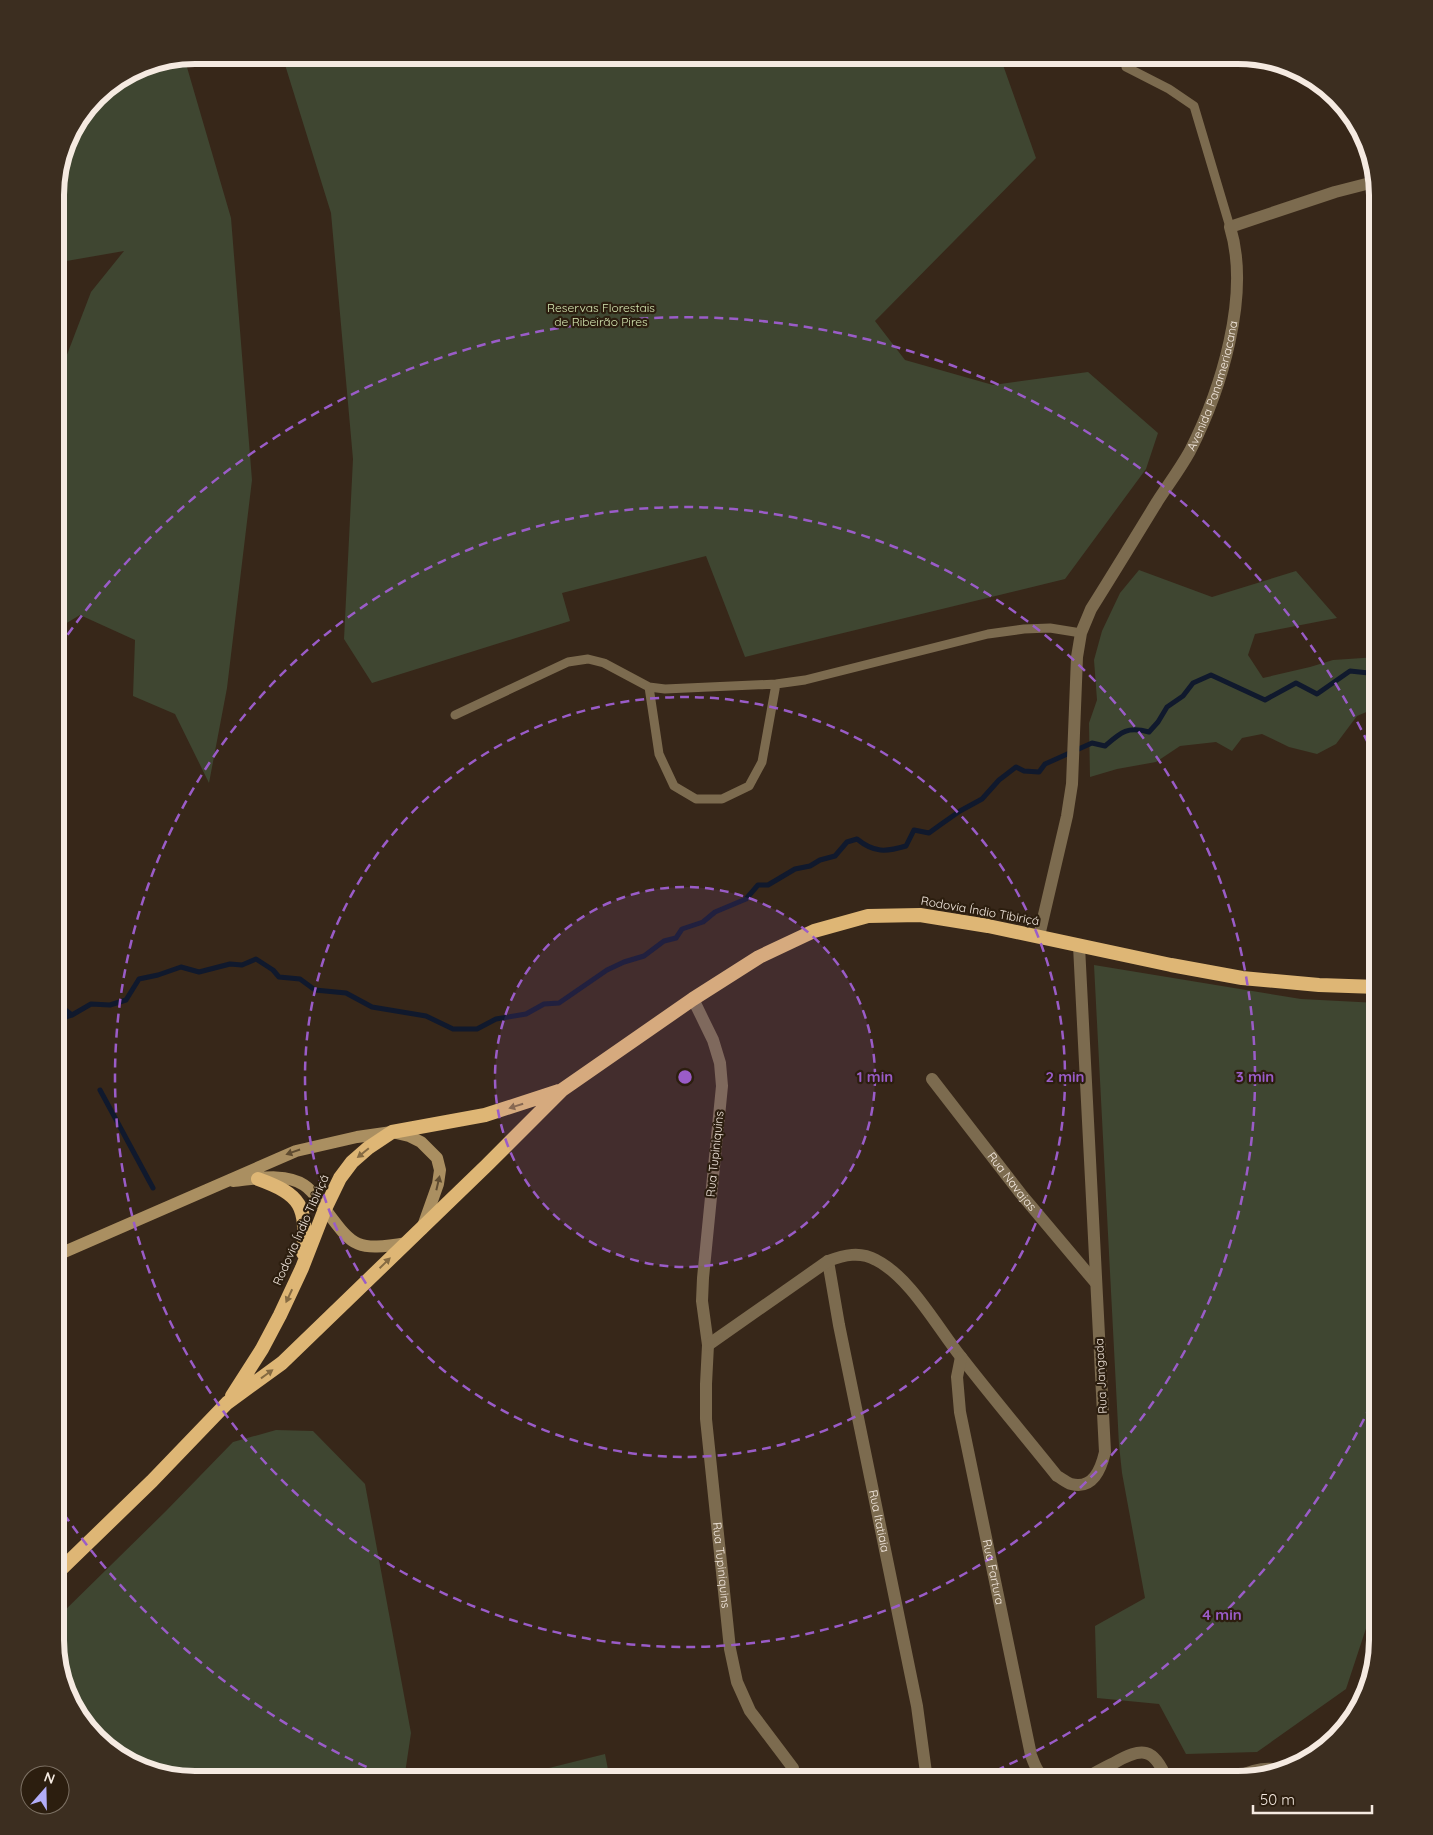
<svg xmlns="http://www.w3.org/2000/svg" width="1433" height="1835" font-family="Quicksand,sans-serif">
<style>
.green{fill:#3f4631}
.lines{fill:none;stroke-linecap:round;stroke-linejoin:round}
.stream{stroke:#10192d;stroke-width:5}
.service{stroke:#7c6b4f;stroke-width:9}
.minor{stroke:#7c6b4f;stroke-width:12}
.secondary{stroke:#aa8f61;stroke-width:12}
.trunk{stroke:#deb675;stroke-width:14}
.oneway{fill:#856a42}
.oneway2{fill:#5e4b30}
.ring{fill:none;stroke:#9a5cc8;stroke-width:2.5;stroke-dasharray:9 6}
.labels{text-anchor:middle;stroke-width:4.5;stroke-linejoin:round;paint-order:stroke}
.park-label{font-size:12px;fill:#d6e8b3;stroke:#2c1e0f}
.street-label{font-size:12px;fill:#f5eae1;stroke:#2c1e0f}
.rim{fill:none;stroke:#f5eae1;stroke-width:6}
.centre{fill:#9a5cc8;stroke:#2c1e0f;stroke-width:2.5}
.ring-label{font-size:15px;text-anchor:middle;font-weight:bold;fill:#9a5cc8;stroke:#2c1e0f;stroke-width:4.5;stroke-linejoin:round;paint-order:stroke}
</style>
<rect width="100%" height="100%" fill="#372719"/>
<path class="green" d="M 282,55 L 1006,55 L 1003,65 L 1036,158 L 875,321 L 905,360 L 993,385 L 1088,372 L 1158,433 L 1146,469 L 1065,579 L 745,657 L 706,556 L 562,593 L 570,621 L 372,683 L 344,639 L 353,459 L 331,213 Z
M 184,57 L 231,218 L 252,480 L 227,688 L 209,783 L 175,714 L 133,696 L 135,640 L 80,615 L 55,630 L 55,386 L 91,292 L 124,251 L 55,263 L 55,185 L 69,132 L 102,90 L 141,65 Z
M 1139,570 L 1212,597 L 1296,571 L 1337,618 L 1255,634 L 1248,655 L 1263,678 L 1310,667 L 1333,660 L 1378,657 L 1378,707 L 1357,716 L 1336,744 L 1317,754 L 1289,747 L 1262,734 L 1242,738 L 1232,751 L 1216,742 L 1180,746 L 1156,762 L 1117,769 L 1090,777 L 1089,723 L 1097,700 L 1094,660 L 1102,631 L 1120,593 Z
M 1094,965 L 1301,999 L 1378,1003 L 1378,1592 L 1346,1689 L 1257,1752 L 1186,1754 L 1159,1704 L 1097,1698 L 1095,1626 L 1145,1598 L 1122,1473 L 1119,1445 Z
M 276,1430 L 313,1431 L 365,1484 L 411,1733 L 404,1780 L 194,1780 L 125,1761 L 78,1718 L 55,1641 L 55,1620 L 166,1511 L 233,1442 Z
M 605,1754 L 610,1780 L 508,1780 L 509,1778 Z"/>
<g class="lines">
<path class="stream" d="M 55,1002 L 72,1015
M 55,1021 L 72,1015 L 91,1004 L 110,1005 L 126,1000 L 139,979 L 158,975 L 181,967 L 199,972 L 230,964 L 242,965 L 256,959 L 273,970 L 279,977 L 300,979 L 315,990 L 346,993 L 372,1007 L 426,1016 L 453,1029 L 477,1029 L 496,1019 L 526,1014 L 544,1004 L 559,1003 L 607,970 L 624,962 L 644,956 L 664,941 L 676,938 L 682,929 L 703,922 L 715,912 L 746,899 L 758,885 L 768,885 L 795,869 L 810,866 L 820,860 L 835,856 L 847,842 L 857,839 C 874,853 886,852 906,846 L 914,830 L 929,833 L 940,825 L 960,811 L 982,799 L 999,780 L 1016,767 L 1024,771 L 1039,772 L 1045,764 L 1092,743 L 1105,746 C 1121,732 1127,726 1149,732 L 1158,722 L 1167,707 L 1183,696 L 1193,683 L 1211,675 L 1265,700 L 1296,683 L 1317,694 L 1350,671 L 1378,674
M 100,1090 L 153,1188"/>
<path class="service" d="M 1126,67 L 1169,89 L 1194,106 L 1230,227
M 649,687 L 659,754 L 674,786 L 696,799 L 722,799 L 749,786 L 762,762 L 776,684
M 455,715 L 568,662 L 588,659 L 604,663 L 649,687 L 665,689 L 776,684 L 805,680 L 988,634 L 1024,629 L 1050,628 L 1081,633"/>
<g class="minor">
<path id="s1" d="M 1039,936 L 1067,816 L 1072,784 L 1077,657 L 1081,633 L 1091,609 C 1113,574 1135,538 1157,502 C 1168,485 1180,469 1190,451 C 1221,390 1251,295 1230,227 L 1335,192 L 1374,182"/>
<path id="s2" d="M 693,999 L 713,1040 L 720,1063 L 722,1086 L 703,1278 L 702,1301 L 708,1345 L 706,1384 L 706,1419 L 730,1649 L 737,1682 L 750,1711 L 793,1768"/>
<path id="s3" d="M 932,1079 L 1021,1194 L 1095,1282"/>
<path id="s4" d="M 828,1261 L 839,1325 L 917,1706 L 927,1780"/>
<path d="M 708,1345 L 828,1261 C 844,1255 860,1251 876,1260 C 910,1277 937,1327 961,1357 C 992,1397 1025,1436 1057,1476 C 1061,1478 1067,1483 1071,1484 C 1093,1490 1101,1469 1105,1452 L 1079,946"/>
<path id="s5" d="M 961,1357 L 957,1377 L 960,1412 L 1031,1755 C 1035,1766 1038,1775 1049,1780"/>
<path d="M 1082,1780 C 1093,1774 1103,1768 1114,1763 C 1142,1747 1154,1747 1167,1780"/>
<path d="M 1229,1780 C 1244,1774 1258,1767 1274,1769"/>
</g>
<path class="secondary" d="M 233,1181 C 255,1179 284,1172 304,1185 C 312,1190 317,1198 322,1205 C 353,1246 353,1252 407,1243
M 55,1256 L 296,1151 L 357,1137 L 392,1132 L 409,1136 L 421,1142 L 437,1158 L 440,1170 L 438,1184 L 422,1229"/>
<path class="trunk" d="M 258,1179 C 302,1195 307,1206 303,1253
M 232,1396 L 262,1349 L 280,1315 L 302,1268 L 325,1209 L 340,1178 L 352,1162 L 368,1148 L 392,1132 L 485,1115 L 559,1091
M 55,1575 L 152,1481 L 227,1403 L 282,1363 L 311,1335 L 487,1165 L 562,1090 L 693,999 L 759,957 L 814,931 L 868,916 L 920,915 L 988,926 L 1171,965 L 1242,978 L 1319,985 L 1378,987"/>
</g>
<defs><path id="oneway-solid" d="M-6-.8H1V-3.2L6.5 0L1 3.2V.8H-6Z" transform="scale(1.25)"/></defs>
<g class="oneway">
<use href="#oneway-solid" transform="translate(516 1106) rotate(163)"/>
<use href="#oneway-solid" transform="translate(363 1153) rotate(141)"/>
<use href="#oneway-solid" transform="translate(385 1263) rotate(-44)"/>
<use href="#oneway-solid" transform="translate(289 1296) rotate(115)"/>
<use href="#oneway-solid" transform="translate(267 1374) rotate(-36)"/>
</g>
<g class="oneway2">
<use href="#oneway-solid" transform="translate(293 1152) rotate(161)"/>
<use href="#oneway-solid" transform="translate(438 1183) rotate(-77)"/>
</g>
<circle cx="685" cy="1077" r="190" fill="#9a5cc8" fill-opacity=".12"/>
<g class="ring">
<circle cx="685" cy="1077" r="190"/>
<circle cx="685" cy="1077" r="380"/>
<circle cx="685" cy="1077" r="570"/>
<path d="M1377 1392A760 760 0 0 1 976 1779M394 1779A760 760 0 0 1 59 1507M59 647A760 760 0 0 1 1377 762"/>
</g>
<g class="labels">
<g class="park-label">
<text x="601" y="312">Reservas Florestais<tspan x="601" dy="14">de Ribeirão Pires</tspan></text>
</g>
<g class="street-label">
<text dy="4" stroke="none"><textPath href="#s1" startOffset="589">Avenida Panameriacana</textPath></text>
<text transform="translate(980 911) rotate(10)" y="4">Rodovia Índio Tibiriçá</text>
<text transform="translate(715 1154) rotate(-84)" y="4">Rua Tupiniquins</text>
<text dy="4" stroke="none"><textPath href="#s3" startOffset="130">Rua Navajas</textPath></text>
<text transform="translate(301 1230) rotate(-66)" y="4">Rodovia Índio Tibiriçá</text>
<text transform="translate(1101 1376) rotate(-93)" y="4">Rua Jangada</text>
<text dy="4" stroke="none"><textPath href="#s4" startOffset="265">Rua Itatiaia</textPath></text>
<text dy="4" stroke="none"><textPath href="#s2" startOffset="574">Rua Tupiniquins</textPath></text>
<text dy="4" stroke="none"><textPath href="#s5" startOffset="219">Rua Fartura</textPath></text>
</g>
</g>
<path d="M0 0H1433V1835H0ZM195 64H1238A131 131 0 0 1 1369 195V1640A131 131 0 0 1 1238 1771H195A131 131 0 0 1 64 1640V195A131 131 0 0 1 195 64Z" fill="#3c2e20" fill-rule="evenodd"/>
<path class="rim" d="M195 64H1238A131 131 0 0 1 1369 195V1640A131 131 0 0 1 1238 1771H195A131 131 0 0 1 64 1640V195A131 131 0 0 1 195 64Z"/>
<circle cx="685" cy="1077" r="8" class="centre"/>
<g class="ring-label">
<text x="875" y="1082">1 min</text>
<text x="1065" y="1082">2 min</text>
<text x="1255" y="1082">3 min</text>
<text x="1222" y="1620">4 min</text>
</g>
<g transform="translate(45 1790) rotate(20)"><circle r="24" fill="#2c1e0f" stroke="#7c7063"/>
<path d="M0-4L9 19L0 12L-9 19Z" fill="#b2adf9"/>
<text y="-8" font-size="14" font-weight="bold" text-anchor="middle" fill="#f5eae1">N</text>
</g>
<path d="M1253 1805v8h119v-8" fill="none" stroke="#f5eae1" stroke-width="2.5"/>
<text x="1260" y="1805" font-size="15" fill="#f5eae1" stroke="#2c1e0f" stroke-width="4" paint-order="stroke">50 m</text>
</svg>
